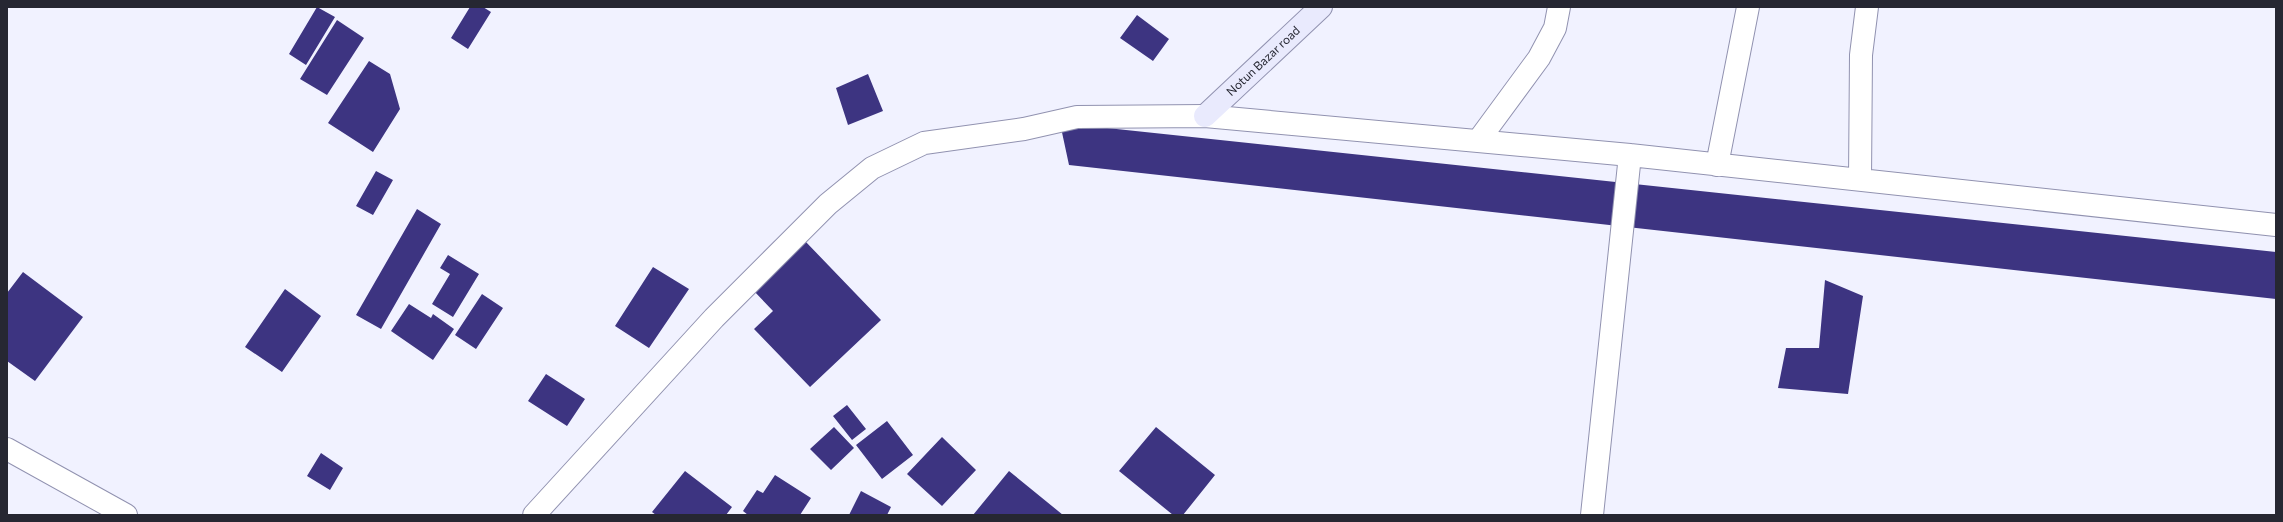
<svg xmlns="http://www.w3.org/2000/svg" width="2283" height="522" font-family="Commissioner,sans-serif">
<style>
.building{fill:#3d3481}
.lines{fill:none;stroke-linecap:round;stroke-linejoin:round}
.street-casing{stroke:#9192b0;stroke-width:24}
.secondary-casing{stroke:#9192b0;stroke-width:24}
.street{stroke:#fff;stroke-width:22}
.secondary{stroke:#e9eafd;stroke-width:22}
.labels{text-anchor:middle;stroke-width:4;stroke-linejoin:round;paint-order:stroke}
.street-label{font-size:12px;fill:#262732;stroke:#fff}
</style>
<rect width="100%" height="100%" fill="#f1f2ff"/>
<path class="building" d="M 317,7 L 335,17 L 306,65 L 289,54 Z
M 470,7 L 483,7 L 491,12 L 468,49 L 451,38 Z
M 1137,15 L 1169,39 L 1153,61 L 1120,38 Z
M 337,20 L 364,38 L 327,95 L 300,79 Z
M 369,61 L 390,74 L 400,109 L 373,152 L 328,123 Z
M 868,74 L 883,111 L 848,125 L 836,88 Z
M 1060,123 L 2276,252 L 2276,299 L 1069,165 Z
M 376,171 L 393,180 L 373,215 L 356,206 Z
M 417,209 L 441,224 L 381,329 L 356,315 Z
M 805,241 L 881,320 L 810,387 L 754,329 L 773,311 L 753,290 Z
M 448,255 L 479,274 L 453,317 L 432,304 L 450,274 L 440,268 Z
M 653,267 L 689,289 L 649,348 L 615,326 Z
M 23,272 L 83,317 L 35,381 L 7,361 L 7,293 Z
M 1825,280 L 1863,296 L 1848,394 L 1778,388 L 1786,348 L 1819,348 Z
M 285,289 L 321,316 L 282,372 L 245,347 Z
M 482,294 L 503,308 L 476,349 L 455,335 Z
M 409,304 L 431,318 L 433,314 L 454,329 L 433,360 L 391,331 Z
M 546,374 L 585,399 L 567,426 L 528,401 Z
M 847,405 L 866,429 L 852,440 L 833,416 Z
M 887,421 L 913,455 L 882,479 L 856,445 Z
M 834,427 L 854,448 L 831,470 L 810,449 Z
M 1156,427 L 1215,475 L 1183,515 L 1173,515 L 1119,471 Z
M 942,437 L 976,470 L 942,506 L 907,474 Z
M 321,453 L 343,468 L 330,490 L 307,476 Z
M 685,471 L 732,507 L 726,515 L 656,515 L 652,512 Z
M 1009,471 L 1063,515 L 973,515 Z
M 775,475 L 811,498 L 800,515 L 748,515 L 743,511 L 757,490 L 763,493 Z
M 861,491 L 891,507 L 887,515 L 849,515 Z"/>
<g class="lines">
<g class="street-casing">
<path id="street" d="M 1478,141 L 1539,58 L 1555,28 L 1559,7
M 1717,165 L 1748,7
M 1860,179 L 1861,55 L 1867,7
M 7,449 L 126,515
M 534,515 L 714,318 L 828,204 L 872,168 L 924,143 L 1024,129 L 1077,117 L 1205,116 L 1630,155 L 2276,225
M 1592,515 L 1630,155"/>
</g>
<g class="secondary-casing">
<g id="secondary">
<path id="s1" d="M 1205,116 L 1321,7"/>
</g>
</g>
<use href="#street" class="street"/>
<use href="#secondary" class="secondary"/>
</g>
<g class="labels">
<g class="street-label">
<text dy="4" stroke="none"><textPath href="#s1" startOffset="80">Notun Bazar road</textPath></text>
</g>
</g>
<rect width="2283" height="522" fill="none" stroke="#262732" stroke-width="16"/>
</svg>
